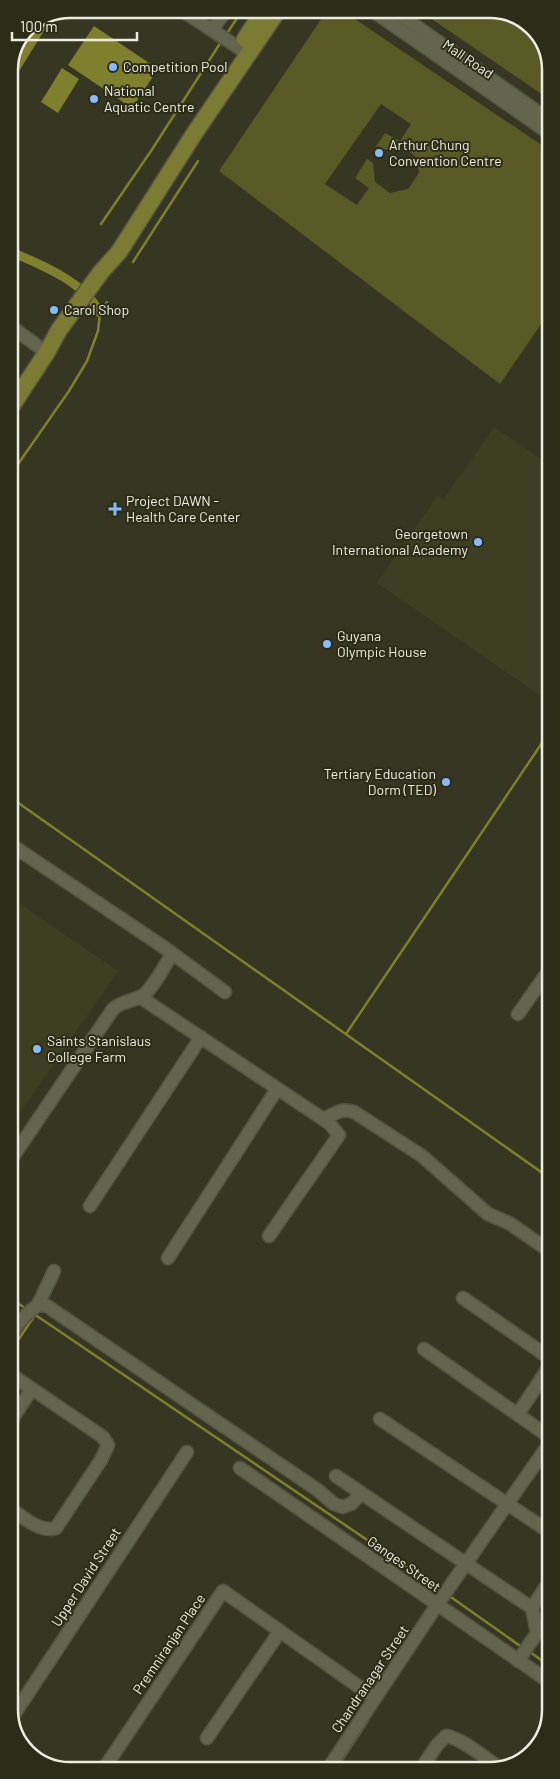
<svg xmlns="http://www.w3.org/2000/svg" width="560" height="1779" font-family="Barlow,sans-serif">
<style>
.built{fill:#3e3e23}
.green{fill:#595a25;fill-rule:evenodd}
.water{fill:#7f802e}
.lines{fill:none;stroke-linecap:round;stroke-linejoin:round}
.stream{stroke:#7f802e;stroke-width:2.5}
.canal{stroke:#7f802e;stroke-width:9}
.minor-casing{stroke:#535442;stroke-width:15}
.major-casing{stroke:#535442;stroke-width:19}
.minor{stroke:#64654e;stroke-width:12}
.major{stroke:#7b7b34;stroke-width:16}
.poi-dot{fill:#87bbfc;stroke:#2c2c18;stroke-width:2}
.labels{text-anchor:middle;stroke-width:4;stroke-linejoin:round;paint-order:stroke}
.street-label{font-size:14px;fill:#edeee1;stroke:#2c2c18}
.poi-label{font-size:14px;fill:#edeee1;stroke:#2c2c18;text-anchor:start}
.rim{fill:none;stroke:#edeee1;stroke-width:2.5}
</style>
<rect width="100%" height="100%" fill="#363622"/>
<path class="built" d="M 494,427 L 550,465 L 550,682 L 541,696 L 377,583 L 437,496 L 443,500 Z
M 10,897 L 118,971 L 10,1127 Z"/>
<path class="green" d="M 328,9 L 340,9 L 549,150 L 550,311 L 500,384 L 219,171 ZM 381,104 L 411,124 L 400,141 L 385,133 L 376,146 L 382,150 L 402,146 L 416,157 L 419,173 L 408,189 L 390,193 L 375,182 L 373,163 L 367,159 L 355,178 L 369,188 L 357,205 L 325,184 Z
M 417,9 L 492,9 L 502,16 L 504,13 L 530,24 L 549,54 L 549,99 Z"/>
<path class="water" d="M 94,26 L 158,69 L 132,108 L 68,65 Z
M 62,68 L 79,79 L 58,113 L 41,102 Z"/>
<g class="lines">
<path class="stream" d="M 226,35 L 243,9
M 101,224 L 151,151 L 221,42
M 133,262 L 198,161
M 9,477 L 69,391 L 87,361 L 98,331 L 100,313 L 107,302
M 10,797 L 551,1179
M 346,1034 L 550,731
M 10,1298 L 25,1308
M 34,1314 L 441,1590
M 10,1352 L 35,1315
M 448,1595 L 523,1648
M 530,1652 L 551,1667
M 336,1769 L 367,1722"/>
<path class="canal" d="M 9,79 L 46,19
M 9,251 C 40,264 85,282 100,313"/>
<g class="minor-casing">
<path id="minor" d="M 180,9 L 248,54
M 370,9 L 549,133
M 392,9 L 549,120
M 212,30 L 227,9
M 9,325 L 39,347
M 10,844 L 165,948 L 225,992
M 140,997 L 329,1123 L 339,1135 L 269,1236
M 518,1014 L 550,969
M 324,1119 C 336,1113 341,1108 354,1112 L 422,1156 L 488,1214 L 509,1223 L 551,1252
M 10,1161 L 113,1009 C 123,1000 132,1002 142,996 C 153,989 165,965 172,954
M 90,1206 L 201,1037
M 168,1258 L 277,1089
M 463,1298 L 551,1359
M 38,1305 L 54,1271
M 10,1335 C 18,1323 26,1313 38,1305 L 47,1306 L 319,1491 L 334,1504 L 343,1507 L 351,1504 L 361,1494
M 424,1349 L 551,1438
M 10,1374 L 103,1437 L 108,1445 L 101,1460 L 56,1528 C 40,1533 23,1517 11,1509
M 518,1414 L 551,1364
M 380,1419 L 551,1533
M 10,1422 L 32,1389
M 240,1468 L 551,1683
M 336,1476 L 532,1608 L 537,1633 L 518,1661
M 532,1608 L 551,1579
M 11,1719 L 187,1452
M 207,1738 L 280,1631
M 328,1769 L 437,1605 L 551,1441
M 421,1769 L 437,1745 L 446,1736 C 462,1738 486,1759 500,1768
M 103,1770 L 223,1591 L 375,1698"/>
</g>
<g class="major-casing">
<path id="major" d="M 245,39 L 265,9
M 9,410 L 47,352 L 59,330 L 101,272 L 119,252 L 194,134 L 279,9"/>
</g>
<use href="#minor" class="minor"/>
<use href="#major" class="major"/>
</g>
<g class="poi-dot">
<circle cx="113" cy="67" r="5"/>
<circle cx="94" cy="99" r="5"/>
<circle cx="379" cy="153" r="5"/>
<circle cx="54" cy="310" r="5"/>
<path d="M112.5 501.5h5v5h5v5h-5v5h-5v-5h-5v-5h5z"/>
<circle cx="478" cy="542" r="5"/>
<circle cx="327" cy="644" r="5"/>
<circle cx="446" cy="782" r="5"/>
<circle cx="37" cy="1049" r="5"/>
</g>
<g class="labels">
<g class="street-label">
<text transform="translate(468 59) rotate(34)" y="5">Mall Road</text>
<text transform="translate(404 1564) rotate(35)" y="5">Ganges Street</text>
<text transform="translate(86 1577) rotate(-57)" y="5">Upper David Street</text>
<text transform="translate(169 1644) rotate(-56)" y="5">Premniranjan Place</text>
<text transform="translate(370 1679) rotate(-56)" y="5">Chandranagar Street</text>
</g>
<g class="poi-label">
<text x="123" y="72">Competition Pool</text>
<text x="104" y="96">National<tspan x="104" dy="16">Aquatic Centre</tspan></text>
<text x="389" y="150">Arthur Chung<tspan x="389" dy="16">Convention Centre</tspan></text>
<text x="64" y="315">Carol Shop</text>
<text x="126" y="506">Project DAWN -<tspan x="126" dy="16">Health Care Center</tspan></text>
<text x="468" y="539" text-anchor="end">Georgetown<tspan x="468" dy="16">International Academy</tspan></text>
<text x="337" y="641">Guyana<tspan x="337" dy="16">Olympic House</tspan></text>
<text x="436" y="779" text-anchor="end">Tertiary Education<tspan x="436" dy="16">Dorm (TED)</tspan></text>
<text x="47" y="1046">Saints Stanislaus<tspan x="47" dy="16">College Farm</tspan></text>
</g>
</g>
<path d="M0 0H560V1779H0ZM70 18H490A52 52 0 0 1 542 70V1710A52 52 0 0 1 490 1762H70A52 52 0 0 1 18 1710V70A52 52 0 0 1 70 18Z" fill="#2c2c18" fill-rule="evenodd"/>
<path class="rim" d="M70 18H490A52 52 0 0 1 542 70V1710A52 52 0 0 1 490 1762H70A52 52 0 0 1 18 1710V70A52 52 0 0 1 70 18Z"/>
<path d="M12 32v8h125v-8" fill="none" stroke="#edeee1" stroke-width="2.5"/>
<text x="20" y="32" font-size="15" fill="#edeee1" stroke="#2c2c18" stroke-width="4" paint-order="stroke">100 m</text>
</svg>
